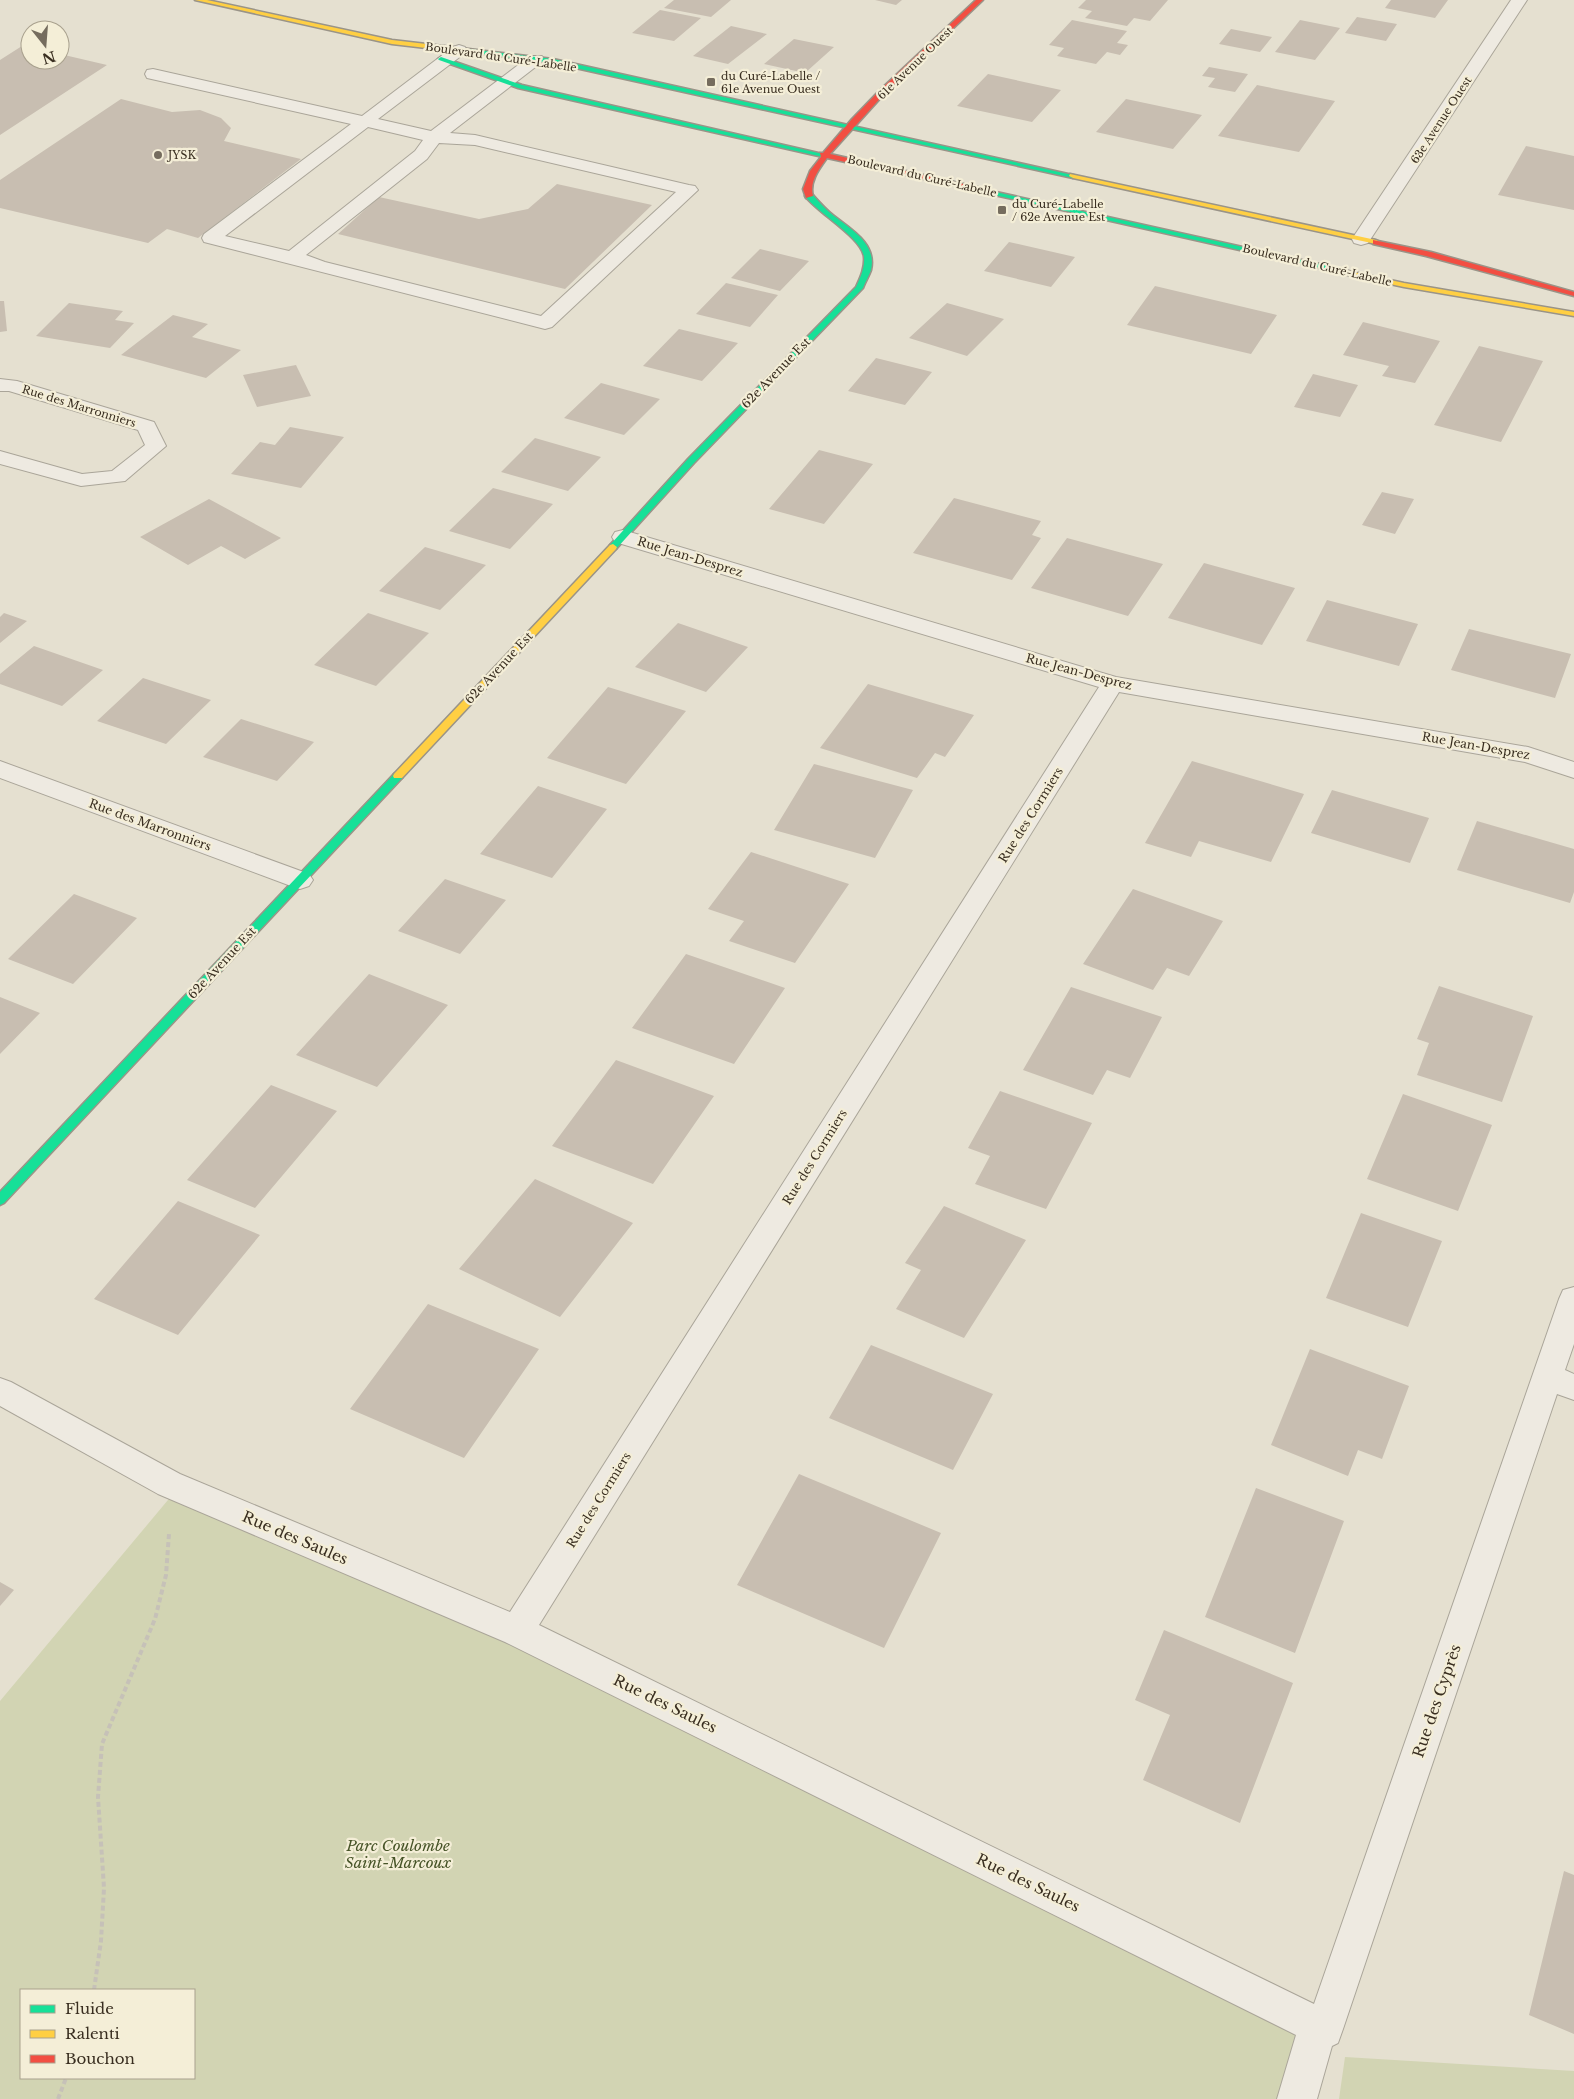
<svg xmlns="http://www.w3.org/2000/svg" width="1574" height="2099" font-family="'Libre Baskerville',serif">
<style>
.green{fill:#d2d4b3;fill-rule:evenodd}
.building{fill:#c8beb1}
.lines{fill:none;stroke-linecap:round;stroke-linejoin:round}
.lane-casing{stroke:#aaa599;stroke-width:2}
.street-casing{stroke:#aaa599;stroke-width:2}
.fast-casing{stroke:#9a9488;stroke-width:3}
.slow-casing{stroke:#9a9488;stroke-width:3}
.jam-casing{stroke:#9a9488;stroke-width:3}
.path{stroke:#c6c1b8;stroke-width:4;stroke-dasharray:5 3;stroke-linecap:butt}
.lane{fill:#eeeae1;fill-rule:evenodd}
.street{fill:#eeeae1;fill-rule:evenodd}
.fast{fill:#16e098;fill-rule:evenodd}
.slow{fill:#ffcf43;fill-rule:evenodd}
.jam{fill:#f24e42;fill-rule:evenodd}
.poi-dot{fill:#756c5e;stroke:#f4eed7;stroke-width:2}
.labels{text-anchor:middle;stroke-width:4.5;stroke-linejoin:round;paint-order:stroke}
.far-street-label{font-size:11px;fill:#392e20;stroke:#f4eed7}
.far-poi-label{font-size:11px;fill:#392e20;stroke:#f4eed7;text-anchor:start}
.street-label{font-size:12px;fill:#392e20;stroke:#f4eed7}
.near-street-label{font-size:15px;fill:#392e20;stroke:#f4eed7}
.near-park-label{font-size:15px;font-style:italic;fill:#475428;stroke:#f4eed7}
</style>
<rect width="100%" height="100%" fill="#e5e0d0"/>
<path class="green" d="M 178,1488 L 738,1740 L 1316,2033 L 1296,2099 L 0,2099 L 0,1701 ZM 21,1990 L 194,1990 L 194,2078 L 21,2078 Z
M 1345,2057 L 1574,2071 L 1574,2099 L 1339,2099 Z"/>
<path class="building" d="M 674,0 L 731,0 L 711,17 L 664,8 Z
M 875,0 L 902,0 L 896,5 Z
M 1086,0 L 1168,0 L 1150,21 L 1134,18 L 1127,26 L 1085,18 L 1092,11 L 1078,8 Z
M 1391,0 L 1448,0 L 1435,18 L 1385,8 Z
M 660,10 L 701,18 L 674,41 L 632,33 Z
M 1357,17 L 1397,24 L 1386,41 L 1345,33 Z
M 1072,20 L 1127,31 L 1117,43 L 1128,45 L 1120,55 L 1107,52 L 1096,64 L 1057,56 L 1064,48 L 1049,45 Z
M 1300,20 L 1340,28 L 1315,60 L 1275,52 Z
M 731,26 L 767,34 L 728,64 L 693,56 Z
M 1231,29 L 1272,37 L 1260,52 L 1219,44 Z
M 794,39 L 834,47 L 805,73 L 764,64 Z
M 22,46 L 30,48 L 30,60 L 60,60 L 60,54 L 107,65 L 0,135 L 0,60 Z
M 1209,67 L 1248,74 L 1235,92 L 1208,87 L 1215,78 L 1202,76 Z
M 988,74 L 1061,90 L 1032,122 L 957,106 Z
M 1257,85 L 1335,101 L 1299,152 L 1218,136 Z
M 121,99 L 172,112 L 200,110 L 221,118 L 231,128 L 224,141 L 301,159 L 198,238 L 167,229 L 148,243 L 0,208 L 0,180 Z
M 1126,99 L 1202,115 L 1173,149 L 1096,132 Z
M 1526,146 L 1574,156 L 1574,210 L 1498,195 Z
M 557,184 L 652,205 L 565,289 L 338,234 L 379,197 L 479,219 L 528,209 Z
M 1009,242 L 1075,257 L 1051,287 L 984,271 Z
M 760,249 L 809,261 L 780,291 L 731,278 Z
M 726,283 L 778,295 L 750,327 L 696,314 Z
M 1155,286 L 1277,315 L 1251,354 L 1127,325 Z
M 0,301 L 4,301 L 7,331 L 0,332 Z
M 69,303 L 123,311 L 115,320 L 134,323 L 110,348 L 36,336 Z
M 947,303 L 1004,319 L 967,356 L 909,338 Z
M 173,315 L 208,324 L 192,337 L 241,350 L 206,378 L 121,355 Z
M 1363,322 L 1440,341 L 1415,383 L 1382,376 L 1389,366 L 1343,355 Z
M 679,329 L 738,343 L 702,381 L 643,366 Z
M 1479,346 L 1543,361 L 1501,442 L 1434,425 Z
M 876,358 L 932,372 L 905,405 L 848,391 Z
M 296,365 L 311,396 L 257,407 L 243,375 Z
M 1313,374 L 1358,385 L 1340,417 L 1294,407 Z
M 601,383 L 660,399 L 624,435 L 564,418 Z
M 290,427 L 344,437 L 301,488 L 231,474 L 260,442 L 275,445 Z
M 535,438 L 601,457 L 568,491 L 501,472 Z
M 819,450 L 873,464 L 824,524 L 769,509 Z
M 493,488 L 553,504 L 510,549 L 449,531 Z
M 1382,492 L 1414,499 L 1395,534 L 1362,525 Z
M 954,498 L 1041,521 L 1032,535 L 1041,538 L 1012,580 L 913,553 Z
M 209,499 L 281,538 L 245,559 L 221,546 L 188,565 L 140,537 Z
M 1067,538 L 1163,564 L 1128,616 L 1031,588 Z
M 425,547 L 486,565 L 440,610 L 379,591 Z
M 1204,563 L 1295,588 L 1262,645 L 1168,618 Z
M 1327,600 L 1418,624 L 1399,666 L 1306,641 Z
M 4,613 L 27,621 L 0,643 L 0,617 Z
M 368,613 L 429,633 L 376,686 L 314,665 Z
M 678,623 L 748,647 L 706,692 L 635,667 Z
M 1469,629 L 1571,654 L 1555,698 L 1451,670 Z
M 34,646 L 103,670 L 62,706 L 0,684 L 0,674 Z
M 143,678 L 211,700 L 166,744 L 97,721 Z
M 868,684 L 974,715 L 945,757 L 935,753 L 917,778 L 820,748 Z
M 608,687 L 686,711 L 626,784 L 547,758 Z
M 241,719 L 314,742 L 277,781 L 203,757 Z
M 1192,761 L 1304,794 L 1271,862 L 1199,841 L 1191,857 L 1145,843 Z
M 814,764 L 913,790 L 875,858 L 774,830 Z
M 538,786 L 607,809 L 552,878 L 480,854 Z
M 1332,790 L 1429,818 L 1410,863 L 1311,833 Z
M 1477,821 L 1574,849 L 1574,892 L 1570,903 L 1457,870 Z
M 751,852 L 849,884 L 795,963 L 729,941 L 744,921 L 708,909 Z
M 445,879 L 506,900 L 460,954 L 398,931 Z
M 1133,889 L 1223,921 L 1189,976 L 1167,968 L 1153,990 L 1083,964 Z
M 74,894 L 137,918 L 73,984 L 8,959 Z
M 686,954 L 785,988 L 734,1064 L 632,1028 Z
M 369,974 L 448,1005 L 377,1087 L 296,1055 Z
M 1439,986 L 1533,1016 L 1502,1102 L 1417,1075 L 1429,1043 L 1417,1039 Z
M 1071,987 L 1162,1017 L 1130,1078 L 1107,1070 L 1093,1095 L 1023,1070 Z
M 0,997 L 40,1013 L 0,1054 Z
M 616,1060 L 714,1096 L 653,1184 L 552,1146 Z
M 271,1085 L 337,1111 L 255,1208 L 187,1180 Z
M 1000,1091 L 1092,1123 L 1046,1209 L 975,1184 L 990,1156 L 968,1148 Z
M 1403,1094 L 1492,1125 L 1458,1211 L 1367,1179 Z
M 535,1179 L 633,1223 L 560,1317 L 459,1269 Z
M 178,1201 L 260,1235 L 178,1335 L 94,1299 Z
M 944,1206 L 1026,1240 L 964,1338 L 896,1309 L 921,1270 L 905,1263 Z
M 1361,1213 L 1442,1241 L 1408,1327 L 1326,1298 Z
M 428,1304 L 539,1349 L 464,1458 L 350,1409 Z
M 871,1345 L 993,1394 L 953,1470 L 829,1418 Z
M 1310,1349 L 1409,1386 L 1382,1459 L 1358,1450 L 1348,1476 L 1271,1445 Z
M 799,1474 L 941,1533 L 884,1648 L 737,1585 Z
M 1256,1488 L 1344,1521 L 1295,1653 L 1205,1617 Z
M 0,1582 L 14,1590 L 0,1606 Z
M 1164,1630 L 1293,1683 L 1240,1823 L 1143,1780 L 1170,1715 L 1135,1700 Z
M 1564,1871 L 1574,1875 L 1574,2034 L 1529,2015 Z"/>
<g class="lines">
<g class="lane-casing">
<path id="lane" d="M 459,45 L 465,47 L 467,50 L 465,53 L 378,119 L 431,131 L 530,56 L 542,56 L 544,59 L 542,62 L 450,133 L 475,135 L 689,185 L 695,186 L 698,190 L 552,327 L 545,329 L 204,242 L 202,238 L 204,234 L 351,124 L 147,78 L 145,74 L 147,70 L 153,69 L 362,116 L 453,47 ZM 368,127 L 423,140 L 415,151 L 289,251 L 225,236 ZM 439,143 L 475,145 L 676,192 L 541,316 L 325,262 L 306,255 L 427,159 Z"/>
</g>
<g class="street-casing">
<path id="street" d="M 1511,0 L 1527,0 L 1368,243 L 1361,245 L 1354,243 L 1352,239 Z
M 0,379 L 17,381 L 154,422 L 166,446 L 125,481 L 81,486 L 0,464 L 0,451 L 82,474 L 112,471 L 145,445 L 138,430 L 9,391 L 0,391 Z
M 623,530 L 1116,677 L 1528,747 L 1574,762 L 1574,778 L 1525,762 L 1119,692 L 539,1625 L 1314,2004 L 1559,1299 L 1563,1290 L 1574,1287 L 1574,1344 L 1565,1370 L 1574,1374 L 1574,1400 L 1557,1394 L 1343,2029 L 1338,2043 L 1332,2046 L 1317,2099 L 1277,2099 L 1296,2035 L 505,1642 L 158,1494 L 0,1406 L 0,1378 L 11,1382 L 180,1474 L 510,1612 L 1099,687 L 615,542 L 612,537 L 615,532 Z
M 0,761 L 309,874 L 313,880 L 309,886 L 300,889 L 291,886 L 0,778 Z"/>
</g>
<g class="fast-casing">
<path id="fast" d="M 452,47 L 553,59 L 1077,176 L 1073,178 L 553,63 L 450,50 L 450,48 Z
M 441,57 L 522,85 L 827,155 L 823,157 L 518,88 L 439,60 L 438,59 Z
M 987,190 L 1342,269 L 1346,271 L 1342,273 L 990,194 L 986,192 Z
M 806,194 L 812,194 C 819,202 826,210 834,216 C 852,230 877,244 871,270 C 869,276 865,282 863,288 L 694,463 L 616,549 L 610,549 L 610,545 L 688,459 L 856,287 C 860,278 865,268 864,257 C 862,238 819,214 805,196 Z
M 398,773 L 402,774 L 403,776 L 402,778 L 4,1203 L 0,1205 L 0,1192 L 394,774 Z"/>
</g>
<g class="slow-casing">
<path id="slow" d="M 195,0 L 207,0 L 392,40 L 452,47 L 455,49 L 452,51 L 392,44 Z
M 1070,174 L 1376,240 L 1380,242 L 1376,244 L 1073,178 L 1069,176 Z
M 1339,269 L 1404,283 L 1574,312 L 1574,316 L 1404,287 L 1339,273 Z
M 613,544 L 617,547 L 616,549 L 402,778 L 394,778 L 393,776 L 394,774 L 610,545 Z"/>
</g>
<g class="jam-casing">
<path id="jam" d="M 976,0 L 983,0 L 885,93 L 830,154 L 990,190 L 994,192 L 993,194 L 827,158 C 819,169 809,182 813,196 L 806,198 L 803,189 L 810,171 L 821,157 L 820,153 L 823,153 L 852,119 L 880,90 Z
M 1373,240 L 1431,252 L 1574,292 L 1574,296 L 1426,256 L 1373,244 Z"/>
</g>
<path class="path" d="M 94,1990 L 101,1941 L 104,1888 L 98,1797 L 102,1744 L 155,1619 L 166,1575 L 169,1534
M 58,2099 L 66,2078"/>
<use href="#lane" class="lane"/>
<use href="#street" class="street"/>
<use href="#fast" class="fast"/>
<use href="#slow" class="slow"/>
<use href="#jam" class="jam"/>
</g>
<g class="poi-dot">
<rect x="706" y="77" width="10" height="10" rx="2.5"/>
<circle cx="158" cy="155" r="5"/>
<rect x="997" y="205" width="10" height="10" rx="2.5"/>
</g>
<g class="labels">
<g class="far-street-label">
<text transform="translate(501 57) rotate(8)" y="4">Boulevard du Curé-Labelle</text>
<text transform="translate(915 63) rotate(-44)" y="4">61e Avenue Ouest</text>
<text transform="translate(1441 120) rotate(-57)" y="4">63e Avenue Ouest</text>
<text transform="translate(922 176) rotate(13)" y="4">Boulevard du Curé-Labelle</text>
<text transform="translate(1317 265) rotate(13)" y="4">Boulevard du Curé-Labelle</text>
<text transform="translate(79 406) rotate(17)" y="4">Rue des Marronniers</text>
</g>
<g class="far-poi-label">
<text x="721" y="80">du Curé-Labelle /<tspan x="721" dy="13">61e Avenue Ouest</tspan></text>
<text x="168" y="159">JYSK</text>
<text x="1012" y="208">du Curé-Labelle<tspan x="1012" dy="13">/ 62e Avenue Est</tspan></text>
</g>
<g class="street-label">
<text transform="translate(776 373) rotate(-46)" y="4">62e Avenue Est</text>
<text transform="translate(690 557) rotate(17)" y="4">Rue Jean-Desprez</text>
<text transform="translate(499 668) rotate(-47)" y="4">62e Avenue Est</text>
<text transform="translate(1079 672) rotate(15)" y="4">Rue Jean-Desprez</text>
<text transform="translate(1476 746) rotate(10)" y="4">Rue Jean-Desprez</text>
<text transform="translate(1031 815) rotate(-58)" y="4">Rue des Cormiers</text>
<text transform="translate(150 825) rotate(20)" y="4">Rue des Marronniers</text>
<text transform="translate(222 963) rotate(-47)" y="4">62e Avenue Est</text>
<text transform="translate(815 1157) rotate(-58)" y="4">Rue des Cormiers</text>
<text transform="translate(599 1500) rotate(-58)" y="4">Rue des Cormiers</text>
</g>
<g class="near-street-label">
<text transform="translate(295 1538) rotate(23)" y="5">Rue des Saules</text>
<text transform="translate(1437 1701) rotate(-71)" y="5">Rue des Cyprès</text>
<text transform="translate(665 1704) rotate(26)" y="5">Rue des Saules</text>
<text transform="translate(1028 1883) rotate(26)" y="5">Rue des Saules</text>
</g>
<g class="near-park-label">
<text x="398" y="1851">Parc Coulombe<tspan x="398" dy="17">Saint-Marcoux</tspan></text>
</g>
</g>
<rect x="20" y="1989" width="175" height="90" fill="#f4eed7" stroke="#a9a18e"/>
<rect x="30" y="2005" width="25" height="8" fill="#16e098" stroke="#a9a18e"/>
<text x="65" y="2014" font-size="15" fill="#392e20">Fluide</text>
<rect x="30" y="2030" width="25" height="8" fill="#ffcf43" stroke="#a9a18e"/>
<text x="65" y="2039" font-size="15" fill="#392e20">Ralenti</text>
<rect x="30" y="2055" width="25" height="8" fill="#f24e42" stroke="#a9a18e"/>
<text x="65" y="2064" font-size="15" fill="#392e20">Bouchon</text>
<g transform="translate(45 45) rotate(163)"><circle r="24" fill="#f4eed7" stroke="#a9a18e"/>
<path d="M0-4L9 19L0 12L-9 19Z" fill="#756c5e"/>
<text y="-8" font-size="14" font-weight="bold" text-anchor="middle" fill="#392e20">N</text>
</g>
</svg>
